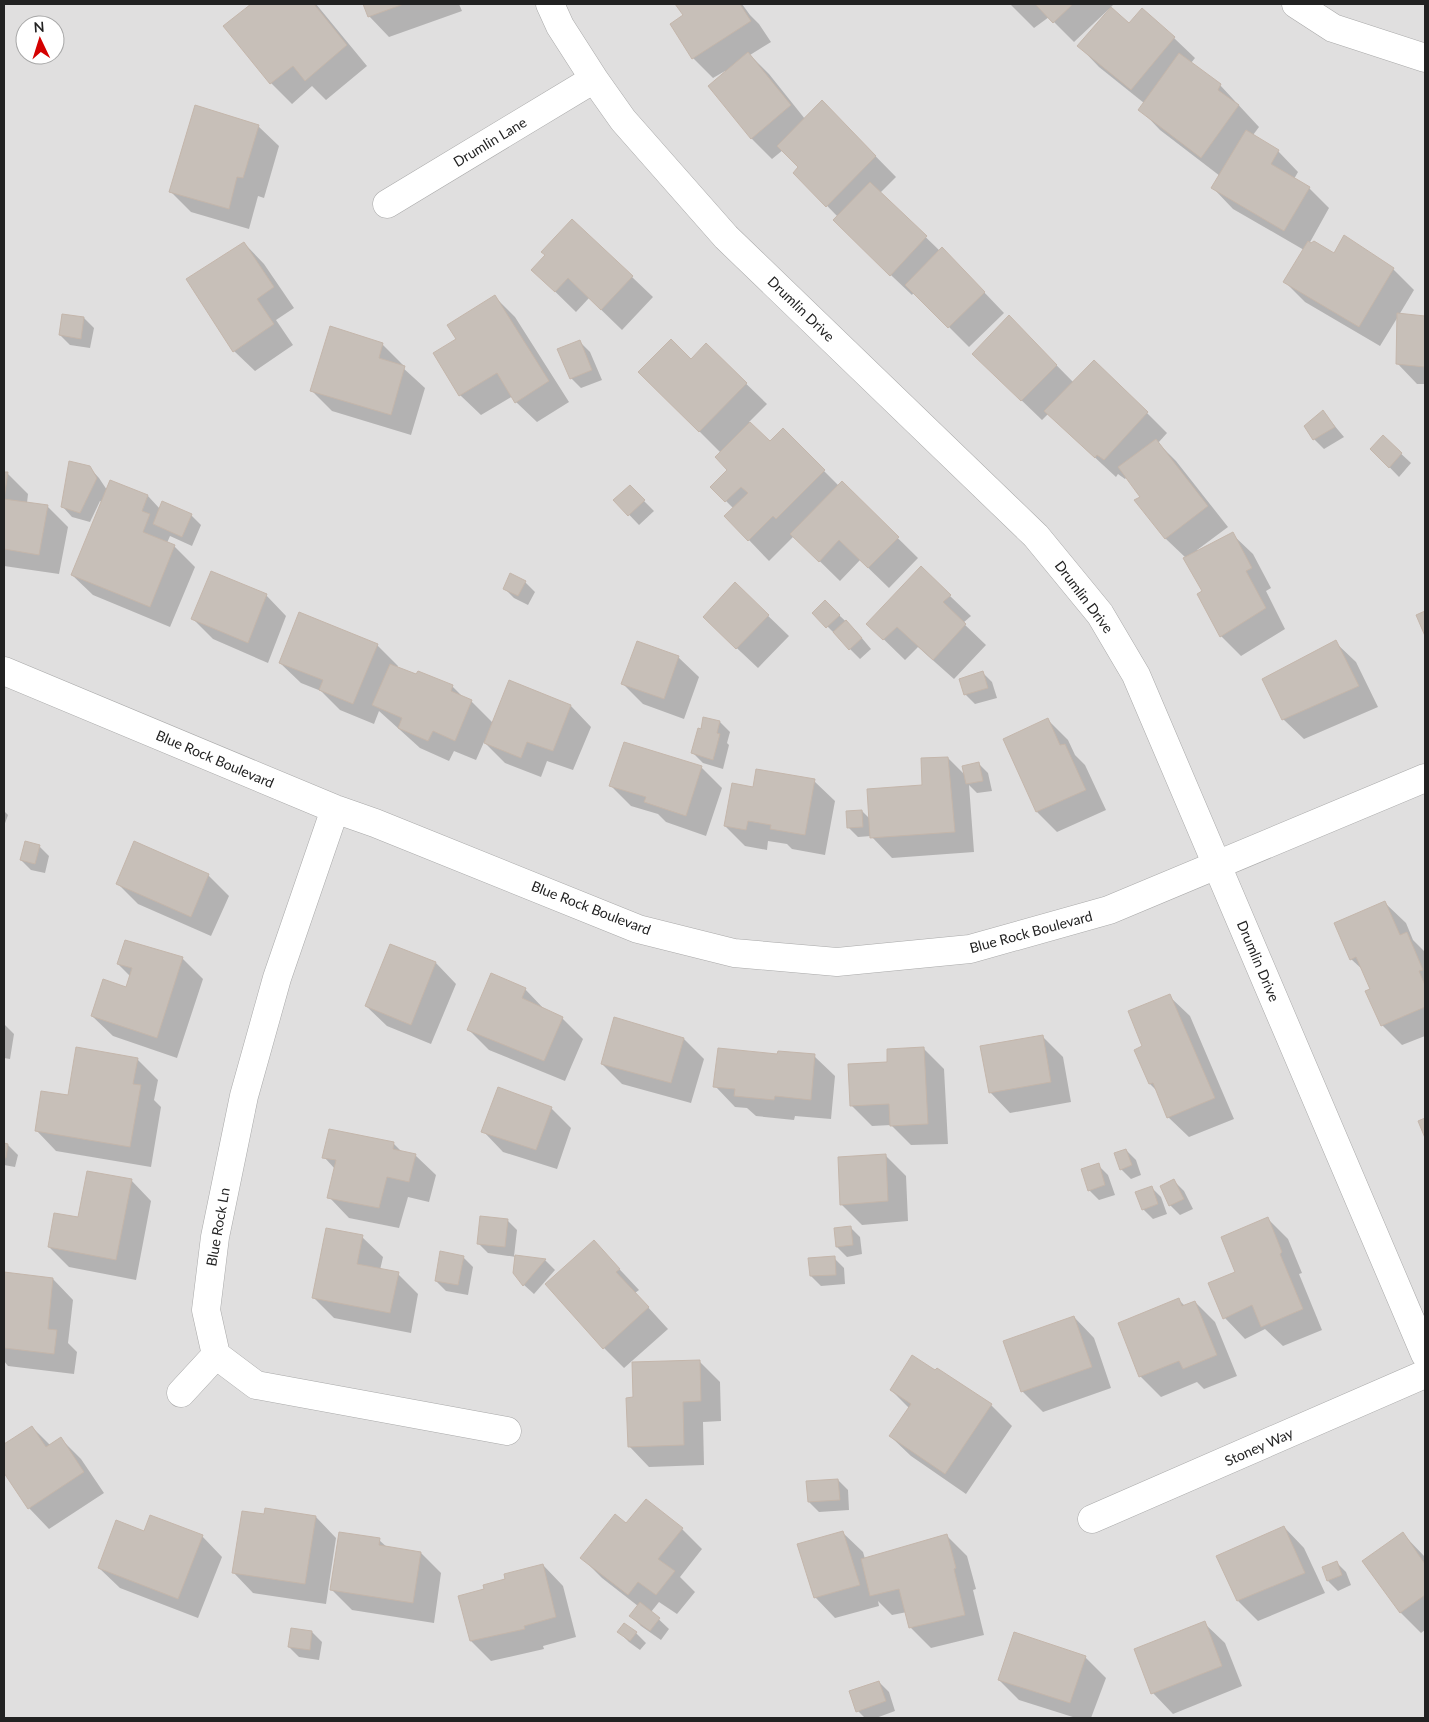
<svg xmlns="http://www.w3.org/2000/svg" width="1429" height="1722" font-family="Lato,sans-serif">
<style>
.residential{fill:#e0dfdf;fill-rule:evenodd}
.shadow{fill:#0003}
.building{fill:#c7bfb8;stroke:#c4b6ab}
.lines{fill:none;stroke-linecap:round;stroke-linejoin:round}
.street-casing{stroke:#a9a9a9;stroke-width:29}
.street{stroke:#fff;stroke-width:28}
.labels{text-anchor:middle;stroke-width:4.5;stroke-linejoin:round;paint-order:stroke}
.street-label{font-size:14px;fill:#222;stroke:#fff}
</style>
<rect width="100%" height="100%" fill="#f2efe9"/>
<path class="residential" d="M 4,4 L 1425,4 L 1425,1718 L 4,1718 ZM 25,25 L 55,25 L 55,55 L 25,55 Z"/>
<path class="shadow" d="M 252,4 L 316,4 L 367,66 L 326,100 L 312,86 L 292,104 L 271,83 L 225,26 Z
M 364,4 L 459,4 L 462,11 L 389,37 L 369,16 Z
M 677,4 L 742,4 L 750,15 L 759,24 L 771,42 L 750,55 L 769,74 L 805,119 L 842,122 L 896,177 L 880,193 L 940,251 L 962,269 L 1004,313 L 969,347 L 914,292 L 912,295 L 855,241 L 838,217 L 795,173 L 800,167 L 783,150 L 772,159 L 752,139 L 710,86 L 726,73 L 725,71 L 713,78 L 693,58 L 685,15 Z
M 1010,4 L 1114,4 L 1110,8 L 1129,25 L 1174,38 L 1195,58 L 1191,63 L 1220,85 L 1259,127 L 1253,135 L 1278,151 L 1298,172 L 1294,179 L 1309,188 L 1329,208 L 1309,244 L 1335,254 L 1345,237 L 1393,269 L 1414,290 L 1399,315 L 1425,317 L 1425,384 L 1417,384 L 1397,363 L 1399,315 L 1380,346 L 1305,302 L 1284,281 L 1304,250 L 1233,209 L 1213,188 L 1220,176 L 1160,130 L 1140,109 L 1144,103 L 1099,67 L 1079,46 L 1111,9 L 1110,8 L 1074,42 L 1049,17 L 1034,28 Z
M 258,126 L 279,146 L 264,198 L 258,196 L 249,229 L 191,212 L 171,192 Z
M 244,243 L 264,264 L 294,308 L 276,320 L 293,345 L 255,371 L 234,351 Z
M 533,270 L 632,277 L 653,297 L 622,330 L 589,298 L 576,312 Z
M 495,297 L 515,317 L 569,402 L 537,422 L 516,402 L 513,396 L 481,415 L 460,395 L 458,339 Z
M 63,315 L 84,318 L 94,328 L 90,348 L 70,345 L 60,335 Z
M 1009,317 L 1073,382 L 1147,413 L 1167,433 L 1158,443 L 1176,461 L 1228,527 L 1197,550 L 1198,552 L 1232,534 L 1253,554 L 1271,588 L 1266,591 L 1285,629 L 1241,656 L 1221,636 L 1204,591 L 1186,558 L 1166,539 L 1136,500 L 1142,497 L 1127,477 L 1125,479 L 1118,474 L 1116,477 L 1048,414 L 1042,420 L 994,374 Z
M 580,342 L 590,352 L 602,380 L 581,388 L 571,378 Z
M 382,344 L 403,365 L 402,367 L 425,388 L 411,435 L 332,411 L 312,391 Z
M 706,345 L 767,404 L 749,422 L 770,443 L 783,430 L 839,486 L 842,483 L 918,558 L 889,588 L 860,560 L 840,581 L 794,536 L 769,561 L 726,516 L 734,509 L 712,487 L 729,470 L 721,453 L 640,372 L 691,361 Z
M 1323,412 L 1344,437 L 1324,449 L 1314,439 Z
M 1383,437 L 1411,463 L 1399,477 L 1372,449 Z
M 89,467 L 99,478 L 107,490 L 111,481 L 148,496 L 160,509 L 191,515 L 201,525 L 192,546 L 170,536 L 167,543 L 174,546 L 195,567 L 170,627 L 93,595 L 72,575 L 102,502 L 100,501 L 90,522 L 72,517 L 62,506 Z
M 4,473 L 8,474 L 28,494 L 27,503 L 47,506 L 68,527 L 59,574 L 4,566 Z
M 630,487 L 654,511 L 639,525 L 615,500 Z
M 525,582 L 535,592 L 528,605 L 514,598 L 504,588 Z
M 735,584 L 789,636 L 758,668 L 725,637 Z
M 266,595 L 286,616 L 268,663 L 213,639 L 193,619 Z
M 950,596 L 971,616 L 963,623 L 986,645 L 954,679 L 918,647 L 905,660 L 868,624 Z
M 825,602 L 856,631 L 871,649 L 860,659 L 814,613 Z
M 1335,642 L 1356,662 L 1378,707 L 1304,739 L 1283,719 Z
M 377,645 L 398,666 L 397,668 L 452,686 L 464,698 L 471,701 L 493,723 L 571,706 L 591,727 L 573,770 L 547,761 L 541,777 L 505,763 L 484,742 L 476,760 L 454,751 L 449,761 L 420,748 L 379,711 L 374,724 L 340,710 L 321,691 L 301,683 L 280,663 Z
M 678,657 L 699,677 L 684,719 L 643,704 L 623,684 Z
M 982,672 L 992,682 L 997,698 L 975,704 L 965,694 Z
M 704,719 L 720,722 L 730,732 L 727,743 L 729,745 L 723,769 L 703,763 L 693,753 Z
M 1048,720 L 1068,740 L 1075,755 L 1085,765 L 1106,810 L 1057,832 L 1037,812 L 1004,740 Z
M 948,758 L 965,775 L 978,763 L 988,773 L 992,791 L 977,793 L 969,785 L 974,852 L 892,858 L 871,836 L 858,837 L 848,827 L 862,811 L 870,819 L 923,786 Z
M 701,767 L 722,788 L 706,836 L 666,822 L 658,814 L 631,806 L 610,785 Z
M 814,781 L 835,801 L 825,855 L 792,849 L 787,844 L 768,841 L 767,850 L 745,846 L 725,826 L 754,788 Z
M 4,811 L 8,815 L 4,826 Z
M 39,846 L 49,856 L 45,873 L 31,870 L 21,860 Z
M 208,875 L 229,896 L 211,936 L 138,904 L 117,883 Z
M 1385,903 L 1406,923 L 1413,940 L 1425,952 L 1425,1036 L 1402,1045 L 1382,1025 L 1371,990 L 1364,971 L 1351,959 Z
M 391,945 L 436,963 L 456,984 L 431,1044 L 387,1026 L 366,1006 Z
M 182,958 L 203,979 L 177,1058 L 113,1036 L 92,1016 L 127,988 L 130,976 L 118,964 Z
M 525,989 L 545,1010 L 562,1018 L 583,1039 L 565,1081 L 489,1050 L 469,1030 Z
M 1169,996 L 1190,1016 L 1234,1119 L 1189,1137 L 1168,1117 L 1158,1092 L 1150,1084 L 1144,1047 Z
M 4,1024 L 14,1034 L 10,1059 L 4,1058 Z
M 1042,1036 L 1063,1057 L 1071,1102 L 1010,1113 L 990,1092 Z
M 684,1039 L 704,1059 L 691,1103 L 622,1084 L 602,1064 Z
M 924,1049 L 944,1069 L 948,1144 L 911,1145 L 891,1125 L 872,1126 L 852,1106 L 850,1065 L 888,1063 Z
M 778,1056 L 814,1056 L 835,1076 L 831,1119 L 795,1116 L 794,1120 L 756,1116 L 747,1108 L 735,1107 L 715,1086 Z
M 137,1059 L 158,1080 L 154,1100 L 161,1107 L 151,1167 L 56,1151 L 36,1130 L 69,1096 Z
M 551,1108 L 571,1128 L 557,1169 L 503,1152 L 483,1131 Z
M 4,1144 L 8,1145 L 18,1155 L 15,1167 L 4,1165 Z
M 394,1144 L 402,1152 L 415,1155 L 436,1175 L 429,1202 L 408,1197 L 399,1228 L 349,1218 L 329,1197 L 335,1169 L 324,1157 Z
M 1126,1150 L 1136,1160 L 1141,1175 L 1131,1179 L 1121,1169 Z
M 886,1156 L 906,1176 L 908,1221 L 862,1225 L 841,1204 Z
M 1098,1165 L 1108,1175 L 1115,1195 L 1099,1200 L 1089,1190 Z
M 131,1180 L 151,1201 L 136,1280 L 69,1267 L 49,1247 L 79,1219 Z
M 1174,1181 L 1184,1191 L 1193,1209 L 1180,1215 L 1170,1205 Z
M 1151,1187 L 1161,1197 L 1167,1214 L 1153,1219 L 1143,1209 Z
M 1268,1219 L 1288,1239 L 1302,1273 L 1299,1274 L 1322,1330 L 1283,1346 L 1265,1329 L 1245,1339 L 1225,1318 L 1210,1284 L 1237,1273 Z
M 507,1220 L 517,1230 L 514,1256 L 545,1260 L 555,1270 L 534,1294 L 524,1285 L 516,1257 L 488,1253 L 478,1243 Z
M 850,1227 L 860,1237 L 862,1254 L 847,1257 L 837,1247 Z
M 362,1237 L 383,1257 L 380,1270 L 398,1274 L 418,1294 L 411,1333 L 334,1318 L 314,1298 Z
M 594,1242 L 639,1290 L 635,1293 L 668,1329 L 624,1368 L 604,1348 Z
M 463,1257 L 473,1267 L 468,1295 L 446,1291 L 436,1281 Z
M 834,1258 L 844,1268 L 845,1284 L 821,1286 L 811,1276 Z
M 4,1273 L 53,1279 L 73,1300 L 68,1343 L 77,1352 L 74,1374 L 8,1366 L 4,1361 Z
M 1179,1300 L 1185,1306 L 1195,1302 L 1215,1322 L 1237,1376 L 1204,1389 L 1197,1382 L 1161,1397 L 1140,1376 Z
M 1074,1317 L 1094,1338 L 1111,1388 L 1043,1412 L 1022,1391 Z
M 699,1361 L 720,1382 L 721,1421 L 703,1422 L 704,1465 L 649,1467 L 629,1446 L 635,1398 Z
M 891,1390 L 991,1405 L 1012,1426 L 966,1494 L 911,1456 L 890,1436 L 909,1408 Z
M 32,1427 L 51,1446 L 61,1439 L 81,1459 L 104,1493 L 49,1529 L 29,1508 L 4,1470 L 4,1445 Z
M 838,1480 L 848,1490 L 849,1510 L 819,1512 L 809,1502 Z
M 266,1509 L 316,1517 L 336,1538 L 326,1604 L 253,1593 L 233,1572 L 265,1515 Z
M 627,1525 L 682,1529 L 702,1549 L 680,1577 L 695,1592 L 677,1614 L 659,1602 L 651,1612 L 669,1629 L 661,1640 L 641,1626 L 631,1616 L 638,1606 L 602,1578 L 582,1558 Z
M 1284,1527 L 1304,1548 L 1325,1593 L 1258,1621 L 1238,1601 Z
M 842,1532 L 863,1552 L 865,1559 L 947,1536 L 967,1556 L 976,1589 L 973,1590 L 984,1635 L 931,1648 L 911,1628 L 907,1612 L 892,1615 L 878,1601 L 879,1606 L 835,1618 L 815,1597 Z
M 145,1533 L 202,1536 L 222,1557 L 198,1618 L 120,1588 L 99,1568 Z
M 1403,1534 L 1425,1557 L 1425,1630 L 1421,1633 L 1400,1612 Z
M 379,1540 L 388,1548 L 421,1553 L 441,1573 L 434,1623 L 352,1610 L 331,1589 Z
M 1336,1562 L 1346,1572 L 1351,1585 L 1338,1591 L 1328,1581 L 1323,1568 Z
M 543,1565 L 563,1586 L 576,1637 L 543,1646 L 544,1649 L 491,1661 L 471,1641 L 486,1590 Z
M 1204,1623 L 1225,1643 L 1242,1686 L 1173,1714 L 1153,1693 Z
M 312,1632 L 322,1642 L 319,1660 L 299,1657 L 289,1647 Z
M 619,1632 L 636,1633 L 646,1643 L 640,1650 L 629,1642 Z
M 1085,1657 L 1106,1678 L 1091,1718 L 1076,1718 L 1019,1700 L 999,1680 Z
M 879,1682 L 889,1692 L 895,1711 L 876,1718 L 865,1718 L 858,1711 Z"/>
<path class="building" d="M 251,4 L 314,4 L 347,45 L 305,81 L 293,66 L 270,84 L 223,26 Z
M 363,4 L 404,4 L 368,17 Z
M 675,4 L 740,4 L 751,21 L 692,59 L 670,24 L 683,15 Z
M 1035,4 L 1073,4 L 1053,23 Z
M 1111,7 L 1129,23 L 1142,8 L 1175,37 L 1131,90 L 1077,46 Z
M 748,52 L 791,105 L 751,139 L 708,86 Z
M 1179,53 L 1221,84 L 1218,90 L 1239,105 L 1201,158 L 1138,110 Z
M 822,100 L 876,156 L 826,207 L 793,173 L 798,167 L 777,146 Z
M 195,105 L 259,125 L 243,178 L 237,177 L 229,209 L 169,192 Z
M 1246,130 L 1279,150 L 1271,164 L 1310,187 L 1284,231 L 1211,188 Z
M 870,182 L 927,236 L 890,276 L 833,220 Z
M 572,219 L 633,276 L 601,310 L 568,278 L 555,292 L 531,270 L 545,255 L 541,252 Z
M 1344,235 L 1394,268 L 1359,327 L 1283,282 L 1308,241 L 1311,243 L 1314,241 L 1334,253 Z
M 244,242 L 274,287 L 257,299 L 274,324 L 233,352 L 186,279 Z
M 942,247 L 985,292 L 948,328 L 905,285 Z
M 495,295 L 549,381 L 515,403 L 497,373 L 459,396 L 433,353 L 456,339 L 447,325 Z
M 1397,313 L 1425,316 L 1425,367 L 1396,364 Z
M 62,314 L 84,317 L 81,339 L 59,335 Z
M 1009,315 L 1057,365 L 1021,401 L 972,354 Z
M 330,326 L 383,343 L 379,358 L 405,366 L 391,415 L 310,391 Z
M 671,339 L 691,359 L 706,343 L 747,383 L 699,432 L 638,372 Z
M 580,340 L 592,370 L 570,379 L 557,349 Z
M 1094,360 L 1148,412 L 1104,460 L 1097,455 L 1095,458 L 1044,411 Z
M 1323,410 L 1335,427 L 1313,440 L 1304,426 Z
M 750,422 L 770,441 L 783,428 L 825,470 L 776,519 L 773,516 L 748,541 L 724,516 L 748,493 L 741,487 L 725,502 L 710,487 L 727,470 L 715,457 Z
M 1383,435 L 1402,453 L 1389,468 L 1370,449 Z
M 1156,439 L 1208,506 L 1165,539 L 1134,500 L 1140,497 L 1118,467 Z
M 69,461 L 90,466 L 97,478 L 80,513 L 61,507 Z
M 4,472 L 8,472 L 4,499 L 48,505 L 39,555 L 4,549 Z
M 110,480 L 148,495 L 142,511 L 150,514 L 143,532 L 175,545 L 150,607 L 71,575 Z
M 842,481 L 899,537 L 868,568 L 839,540 L 819,562 L 790,534 Z
M 630,485 L 645,500 L 628,516 L 613,500 Z
M 162,501 L 192,514 L 182,537 L 153,524 Z
M 1233,532 L 1252,568 L 1246,571 L 1266,608 L 1220,637 L 1197,594 L 1202,591 L 1183,558 Z
M 921,566 L 951,595 L 943,602 L 966,624 L 933,660 L 897,627 L 883,640 L 866,624 Z
M 211,571 L 267,594 L 248,643 L 191,619 Z
M 510,573 L 526,581 L 518,596 L 503,589 Z
M 735,582 L 769,615 L 736,649 L 703,617 Z
M 825,600 L 840,615 L 826,628 L 812,613 Z
M 1425,611 L 1425,636 L 1416,615 Z
M 299,612 L 378,644 L 353,704 L 319,690 L 323,680 L 279,663 Z
M 846,620 L 862,638 L 849,650 L 833,632 Z
M 1336,640 L 1359,686 L 1282,720 L 1262,679 Z
M 637,641 L 679,656 L 664,699 L 621,684 Z
M 390,664 L 416,674 L 418,671 L 453,685 L 451,691 L 472,700 L 455,741 L 433,731 L 428,741 L 398,728 L 402,718 L 372,705 Z
M 983,671 L 988,688 L 964,695 L 959,679 Z
M 509,680 L 571,705 L 553,751 L 527,742 L 521,758 L 484,743 Z
M 703,717 L 720,721 L 717,733 L 720,734 L 713,760 L 691,753 L 698,728 L 701,729 Z
M 1048,718 L 1060,745 L 1065,744 L 1086,790 L 1036,812 L 1003,739 Z
M 624,742 L 702,766 L 686,816 L 644,802 L 646,797 L 609,786 Z
M 948,757 L 955,832 L 870,838 L 867,789 L 922,785 L 921,758 Z
M 979,762 L 983,781 L 966,784 L 962,766 Z
M 756,769 L 815,779 L 805,835 L 770,829 L 771,825 L 748,821 L 746,830 L 724,826 L 732,783 L 753,787 Z
M 862,810 L 863,827 L 847,828 L 846,811 Z
M 25,841 L 40,845 L 35,864 L 20,860 Z
M 134,841 L 209,874 L 191,917 L 116,884 Z
M 1385,901 L 1400,935 L 1407,932 L 1423,970 L 1419,971 L 1425,985 L 1425,1007 L 1381,1026 L 1365,991 L 1370,989 L 1356,957 L 1350,960 L 1334,923 Z
M 125,940 L 183,957 L 157,1038 L 91,1016 L 103,979 L 126,987 L 132,968 L 117,964 Z
M 390,944 L 436,962 L 411,1025 L 365,1006 Z
M 491,973 L 526,988 L 522,998 L 563,1017 L 544,1061 L 467,1030 Z
M 1170,994 L 1215,1098 L 1167,1118 L 1153,1083 L 1149,1084 L 1134,1050 L 1142,1046 L 1128,1011 Z
M 614,1017 L 684,1038 L 671,1083 L 601,1064 Z
M 1043,1035 L 1051,1082 L 989,1093 L 980,1046 Z
M 76,1047 L 138,1058 L 133,1084 L 141,1085 L 130,1147 L 35,1131 L 41,1091 L 68,1095 Z
M 924,1047 L 928,1124 L 890,1126 L 889,1104 L 850,1106 L 848,1064 L 887,1062 L 887,1049 Z
M 718,1048 L 777,1054 L 778,1051 L 815,1054 L 811,1100 L 775,1096 L 774,1100 L 734,1096 L 735,1089 L 713,1087 Z
M 498,1087 L 552,1107 L 536,1150 L 481,1132 Z
M 1425,1118 L 1425,1138 L 1418,1121 Z
M 329,1129 L 394,1142 L 393,1149 L 416,1154 L 409,1182 L 387,1177 L 379,1208 L 327,1198 L 336,1160 L 322,1158 Z
M 4,1143 L 8,1144 L 6,1158 L 4,1158 Z
M 1126,1149 L 1132,1165 L 1120,1170 L 1114,1153 Z
M 886,1154 L 888,1201 L 840,1205 L 838,1157 Z
M 1099,1163 L 1105,1185 L 1088,1191 L 1081,1169 Z
M 87,1171 L 132,1179 L 116,1260 L 48,1247 L 54,1213 L 78,1217 Z
M 1174,1179 L 1184,1199 L 1169,1206 L 1160,1186 Z
M 1152,1186 L 1158,1204 L 1142,1210 L 1135,1192 Z
M 480,1216 L 508,1219 L 505,1247 L 477,1244 Z
M 1268,1217 L 1282,1252 L 1280,1254 L 1303,1309 L 1261,1327 L 1252,1305 L 1223,1319 L 1208,1283 L 1235,1272 L 1221,1237 Z
M 851,1226 L 853,1245 L 836,1247 L 834,1228 Z
M 326,1228 L 363,1235 L 357,1264 L 399,1272 L 390,1313 L 312,1298 Z
M 594,1240 L 620,1269 L 616,1272 L 649,1307 L 603,1349 L 545,1284 Z
M 440,1251 L 464,1256 L 458,1285 L 435,1281 Z
M 515,1255 L 546,1259 L 523,1286 L 513,1273 Z
M 835,1256 L 836,1275 L 810,1276 L 808,1258 Z
M 4,1272 L 53,1278 L 48,1329 L 57,1330 L 54,1354 L 4,1348 Z
M 1179,1298 L 1182,1306 L 1195,1301 L 1217,1355 L 1183,1369 L 1179,1361 L 1139,1377 L 1118,1323 Z
M 1074,1316 L 1092,1367 L 1021,1392 L 1003,1341 Z
M 912,1355 L 935,1370 L 937,1368 L 992,1404 L 945,1474 L 889,1436 L 911,1404 L 890,1390 Z
M 700,1360 L 701,1401 L 683,1402 L 684,1445 L 628,1447 L 626,1398 L 633,1397 L 632,1362 Z
M 32,1426 L 46,1447 L 61,1437 L 84,1472 L 28,1509 L 4,1473 L 4,1444 Z
M 838,1479 L 840,1500 L 808,1502 L 806,1481 Z
M 646,1499 L 683,1528 L 658,1559 L 675,1571 L 656,1595 L 638,1582 L 628,1595 L 580,1558 L 615,1514 L 626,1523 Z
M 265,1508 L 316,1516 L 305,1584 L 232,1573 L 242,1511 L 264,1514 Z
M 150,1515 L 203,1535 L 178,1599 L 98,1568 L 116,1520 L 144,1531 Z
M 1284,1526 L 1305,1573 L 1237,1601 L 1216,1556 Z
M 843,1531 L 860,1585 L 814,1598 L 797,1544 Z
M 339,1532 L 380,1538 L 379,1545 L 421,1552 L 413,1603 L 330,1590 Z
M 1403,1532 L 1425,1564 L 1425,1595 L 1400,1613 L 1362,1561 Z
M 947,1534 L 956,1568 L 954,1569 L 965,1615 L 909,1628 L 899,1589 L 870,1596 L 861,1559 Z
M 1337,1561 L 1342,1575 L 1327,1581 L 1322,1567 Z
M 543,1564 L 556,1617 L 524,1626 L 525,1629 L 470,1641 L 458,1596 L 484,1589 L 483,1585 L 505,1579 L 504,1574 Z
M 640,1602 L 660,1618 L 650,1631 L 629,1616 Z
M 1205,1621 L 1222,1666 L 1151,1694 L 1134,1649 Z
M 624,1623 L 637,1632 L 630,1641 L 617,1632 Z
M 291,1628 L 312,1631 L 310,1650 L 288,1647 Z
M 1014,1632 L 1086,1656 L 1070,1703 L 998,1680 Z
M 879,1681 L 886,1701 L 856,1712 L 849,1691 Z"/>
<g class="lines">
<g class="street-casing">
<path id="street" d="M 550,4 L 560,26 L 594,79 L 623,120 L 726,237 L 1036,536 L 1100,614 L 1136,675 L 1425,1354
M 1296,4 L 1333,28 L 1425,58
M 387,204 L 594,79
M 4,671 L 335,809 L 375,823 L 638,929 L 734,953 L 837,962 L 970,949 L 1109,910 L 1425,778
M 335,809 L 277,978 L 244,1096 L 215,1237 L 206,1310 L 216,1355 L 256,1385 L 507,1431
M 181,1393 L 216,1355
M 1092,1519 L 1425,1374"/>
</g>
<use href="#street" class="street"/>
</g>
<g class="labels">
<g class="street-label">
<text transform="translate(490 142) rotate(-31)" y="5">Drumlin Lane</text>
<text transform="translate(801 309) rotate(44)" y="5">Drumlin Drive</text>
<text transform="translate(1084 597) rotate(53)" y="5">Drumlin Drive</text>
<text transform="translate(215 759) rotate(23)" y="5">Blue Rock Boulevard</text>
<text transform="translate(591 908) rotate(21)" y="5">Blue Rock Boulevard</text>
<text transform="translate(1031 932) rotate(-15)" y="5">Blue Rock Boulevard</text>
<text transform="translate(1258 961) rotate(67)" y="5">Drumlin Drive</text>
<text transform="translate(218 1227) rotate(-80)" y="5">Blue Rock Ln</text>
<text transform="translate(1259 1447) rotate(-24)" y="5">Stoney Way</text>
</g>
</g>
<rect width="1429" height="1722" fill="none" stroke="#222222" stroke-width="10"/>
<g transform="translate(40 40) rotate(356)"><circle r="24" fill="#ffffff" stroke="#a7a7a7"/>
<path d="M0-4L9 19L0 12L-9 19Z" fill="#d40000"/>
<text y="-8" font-size="14" font-weight="bold" text-anchor="middle" fill="#222222">N</text>
</g>
</svg>
